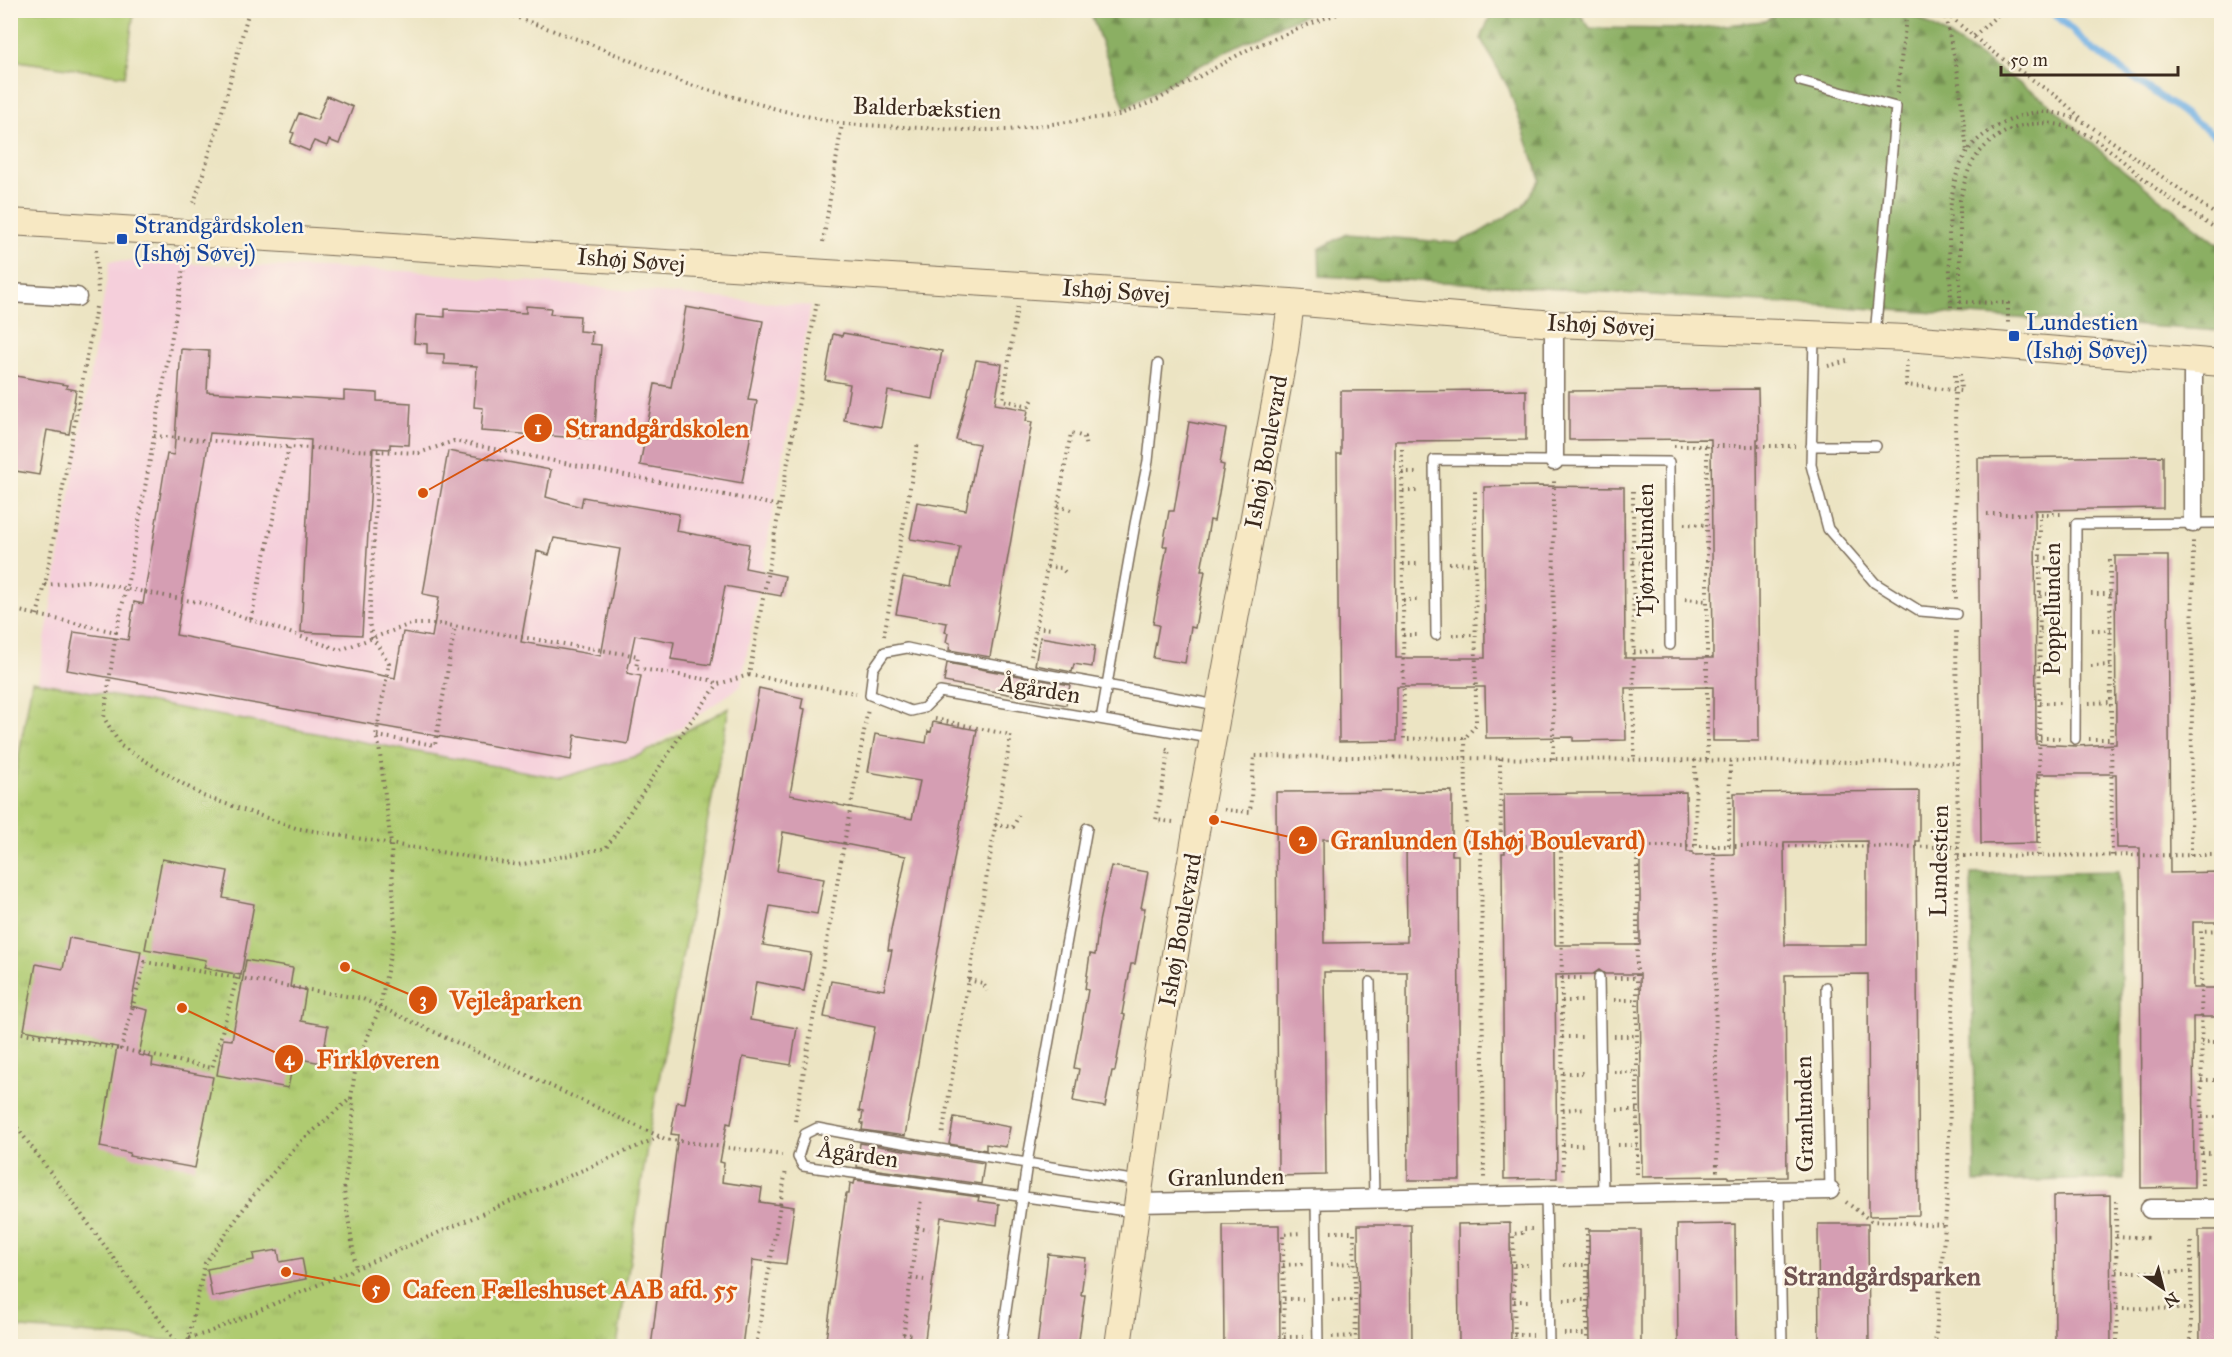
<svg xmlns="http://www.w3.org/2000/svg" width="2232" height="1357" font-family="'IM FELL Great Primer',serif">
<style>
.built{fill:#f5cfdb}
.grass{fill:url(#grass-tufts);stroke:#757a48;stroke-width:1.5}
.forest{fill:url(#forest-firs);stroke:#636c40;stroke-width:1.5}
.pitch{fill:#afcb71;stroke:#757a48;stroke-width:1.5}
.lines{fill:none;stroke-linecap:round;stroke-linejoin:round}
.stream{stroke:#71b0e4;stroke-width:7}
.building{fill:#d59eb3;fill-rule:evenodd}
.lane-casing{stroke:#796b58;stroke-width:12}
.street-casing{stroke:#796b58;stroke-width:21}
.secondary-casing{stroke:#796b58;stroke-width:28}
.path{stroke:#796b58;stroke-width:4;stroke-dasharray:1.5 4.5;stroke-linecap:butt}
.lane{stroke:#fff;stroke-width:9}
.street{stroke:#fff;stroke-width:18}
.secondary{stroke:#f7e8c3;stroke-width:26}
.transit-dot{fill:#1a4fb4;stroke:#fcf5e5;stroke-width:2}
.labels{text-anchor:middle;stroke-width:5;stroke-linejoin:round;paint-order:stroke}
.street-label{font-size:24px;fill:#3b2a1e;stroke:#fcf5e5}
.transit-label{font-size:24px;fill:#164399;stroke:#fcf5e5;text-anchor:start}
.neighbourhood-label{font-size:26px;font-weight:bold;fill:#715352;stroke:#fcf5e5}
.leader{fill:none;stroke:#d7540e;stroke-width:2}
.callout-dot{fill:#d7540e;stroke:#fcf5e5;stroke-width:2}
.mark-label{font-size:18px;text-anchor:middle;font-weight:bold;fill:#fff}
.callout-label{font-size:26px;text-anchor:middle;font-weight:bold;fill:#d7540e;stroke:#fcf5e5;stroke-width:5;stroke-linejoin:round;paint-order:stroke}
</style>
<defs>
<pattern id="grass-tufts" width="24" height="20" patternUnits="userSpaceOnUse" patternTransform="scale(1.5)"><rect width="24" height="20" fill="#afcb71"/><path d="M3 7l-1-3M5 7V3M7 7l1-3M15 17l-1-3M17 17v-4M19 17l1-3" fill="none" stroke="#97ae61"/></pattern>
<pattern id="forest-firs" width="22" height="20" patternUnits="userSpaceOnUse" patternTransform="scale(1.5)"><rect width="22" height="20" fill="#8baf63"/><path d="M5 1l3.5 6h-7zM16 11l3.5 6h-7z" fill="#738f51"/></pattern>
</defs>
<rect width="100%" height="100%" fill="#fcf5e5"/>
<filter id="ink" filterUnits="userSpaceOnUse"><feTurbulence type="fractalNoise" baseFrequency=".0167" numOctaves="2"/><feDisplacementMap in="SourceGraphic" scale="12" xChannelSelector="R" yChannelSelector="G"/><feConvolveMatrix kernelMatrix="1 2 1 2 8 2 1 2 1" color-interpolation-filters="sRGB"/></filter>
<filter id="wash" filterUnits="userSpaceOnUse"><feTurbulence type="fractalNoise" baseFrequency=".008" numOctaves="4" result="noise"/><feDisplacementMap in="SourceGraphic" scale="24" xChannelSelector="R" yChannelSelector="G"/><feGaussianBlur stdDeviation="1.35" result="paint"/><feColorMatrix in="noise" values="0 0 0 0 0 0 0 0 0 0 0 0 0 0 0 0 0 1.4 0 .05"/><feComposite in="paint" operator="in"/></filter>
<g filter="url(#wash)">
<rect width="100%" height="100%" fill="#ece4c3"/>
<path class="built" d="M 110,261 L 407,271 L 811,306 L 741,686 L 640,755 L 560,778 L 38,681 Z"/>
<path class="grass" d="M 32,681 L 560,778 L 640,755 L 729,708 L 650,1127 L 617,1346 L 232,1346 L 11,1327 L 10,806 Z"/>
<path class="forest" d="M 1090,11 L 1090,10 L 1316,11 C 1249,35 1187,73 1125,108 Z
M 1492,11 L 1578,11 L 1590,28 L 1687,29 L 1765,21 L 1783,11 L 1908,11 L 1960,43 L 2050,104 L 2108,158 L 2217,243 L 2221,244 L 2221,331 L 1463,283 L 1320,276 L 1319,249 L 1347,234 L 1456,243 L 1479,233 L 1522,207 L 1540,179 L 1509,89 L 1481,39 Z
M 2119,871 L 2124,1179 L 1975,1182 L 1971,874 Z"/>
<path class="pitch" d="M 11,10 L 134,11 L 125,76 L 11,60 Z"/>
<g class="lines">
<path class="stream" d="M 2051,10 L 2092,49 L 2222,140"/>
</g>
<g id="blocks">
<path class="building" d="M 327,96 L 353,107 L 339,144 L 329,140 L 327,146 L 314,141 L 309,151 L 290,143 L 294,133 L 291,132 L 299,113 L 317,120 Z
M 526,306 L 551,308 L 550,314 L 580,316 L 579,331 L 592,332 L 591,344 L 601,345 L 594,439 L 481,431 L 483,408 L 474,407 L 477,366 L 444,364 L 444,354 L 427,353 L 427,344 L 414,343 L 416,315 L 445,317 L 445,309 L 526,313 Z
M 686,307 L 763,321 L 748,400 L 757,401 L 742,483 L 640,465 L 655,384 L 671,387 Z
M 843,333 L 942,351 L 933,399 L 888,391 L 881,427 L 844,420 L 850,384 L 825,380 L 833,334 L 842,336 Z
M 181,349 L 209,351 L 207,392 L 344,400 L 344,391 L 377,393 L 377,401 L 411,403 L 409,445 L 390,444 L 390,449 L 373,448 L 362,635 L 301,632 L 311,440 L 210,433 L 176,635 L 395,678 L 403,632 L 432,637 L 439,597 L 423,594 L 448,451 L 551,470 L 546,497 L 581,507 L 583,497 L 679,514 L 676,531 L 749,544 L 745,568 L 785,576 L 781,596 L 725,586 L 711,665 L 671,659 L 674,642 L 635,635 L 627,673 L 641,676 L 628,744 L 575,735 L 571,760 L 67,670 L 74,632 L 128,640 L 134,602 L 143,604 L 167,454 L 174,455 ZM 554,538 L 620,549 L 601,656 L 521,642 L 537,551 L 549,555 Z
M 976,360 L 1002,364 L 995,404 L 1028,410 L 1026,421 L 1032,422 L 990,657 L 949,650 L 950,643 L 946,642 L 948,633 L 945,632 L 947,623 L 896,614 L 903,577 L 952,586 L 960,547 L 910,539 L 917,502 L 966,510 L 979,444 L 956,440 Z
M 10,375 L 67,385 L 66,388 L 76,390 L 69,434 L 47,430 L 39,475 L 10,470 Z
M 1758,389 L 1759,439 L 1757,439 L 1759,741 L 1713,741 L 1713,687 L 1625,688 L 1626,740 L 1573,741 L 1573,737 L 1486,738 L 1485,687 L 1397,687 L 1397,741 L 1339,742 L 1337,454 L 1341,454 L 1341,391 L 1526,390 L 1526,440 L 1395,441 L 1396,658 L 1485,658 L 1484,487 L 1537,486 L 1624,487 L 1625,658 L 1713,658 L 1711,439 L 1569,440 L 1569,391 Z
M 1189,422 L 1226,429 L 1220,464 L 1224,465 L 1214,521 L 1210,520 L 1201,571 L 1205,571 L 1195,628 L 1191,627 L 1185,663 L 1153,658 L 1159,625 L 1153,624 L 1167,546 L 1163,546 L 1169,511 L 1174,511 Z
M 2163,456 L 2163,508 L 2035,510 L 2036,744 L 2076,746 L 2116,744 L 2115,556 L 2168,556 L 2170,873 L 2222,872 L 2222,922 L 2193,922 L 2193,988 L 2222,988 L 2222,1017 L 2193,1017 L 2194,1187 L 2141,1188 L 2140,848 L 2117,848 L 2116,774 L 2037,774 L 2037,843 L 1981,844 L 1978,458 Z
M 1040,637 L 1095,646 L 1092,667 L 1074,664 L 1072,672 L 1035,665 Z
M 947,663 L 1070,685 L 1066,705 L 944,682 Z
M 759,688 L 803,698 L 801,708 L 805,709 L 790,795 L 838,804 L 838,805 L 912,819 L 920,781 L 868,772 L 875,734 L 926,743 L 928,731 L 931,732 L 933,722 L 977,730 L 905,1136 L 862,1130 L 863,1123 L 861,1123 L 863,1112 L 859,1111 L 875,1027 L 824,1017 L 831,981 L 884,990 L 892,950 L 888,950 L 891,930 L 906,856 L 783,832 L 777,871 L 824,879 L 817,914 L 770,906 L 763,945 L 811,953 L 804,991 L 756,982 L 750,1020 L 797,1028 L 791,1065 L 743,1057 L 731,1124 L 727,1123 L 720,1162 L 724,1163 L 722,1182 L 762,1188 L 760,1202 L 794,1207 L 786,1264 L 753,1260 L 742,1347 L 651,1347 L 678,1135 L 671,1134 L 677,1102 L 685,1103 Z
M 1452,791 L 1452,855 L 1458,855 L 1460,1180 L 1408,1180 L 1407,972 L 1324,972 L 1326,1175 L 1278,1176 L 1276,792 ZM 1323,839 L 1406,839 L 1407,942 L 1324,943 Z
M 1919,791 L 1919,841 L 1916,841 L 1919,1215 L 1869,1216 L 1868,974 L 1785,975 L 1787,1177 L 1728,1178 L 1728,1176 L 1642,1177 L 1640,974 L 1605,974 L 1599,970 L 1593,974 L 1555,975 L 1557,1178 L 1504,1179 L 1502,853 L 1505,853 L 1504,794 L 1686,792 L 1687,852 L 1693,852 L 1693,855 L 1734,854 L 1734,793 ZM 1640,839 L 1640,945 L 1555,945 L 1554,840 ZM 1867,841 L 1867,945 L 1785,945 L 1784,842 Z
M 162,859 L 228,871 L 223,898 L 254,904 L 241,975 L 204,968 L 206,960 L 145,949 Z
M 1111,866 L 1148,872 L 1141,908 L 1145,908 L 1135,964 L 1131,964 L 1122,1014 L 1125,1015 L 1115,1071 L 1112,1071 L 1105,1107 L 1073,1101 L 1079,1069 L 1074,1068 L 1088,990 L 1085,989 L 1090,954 L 1095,955 L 1099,922 Z
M 69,938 L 141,951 L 131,1006 L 148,1010 L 139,1055 L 153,1058 L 152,1066 L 213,1077 L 195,1168 L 129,1156 L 130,1153 L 100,1147 L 117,1047 L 24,1030 L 36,964 L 63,969 Z
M 246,960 L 293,968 L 290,987 L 306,990 L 301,1021 L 328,1026 L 322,1063 L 294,1058 L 288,1088 L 217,1075 L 223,1039 L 232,1040 Z
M 954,1117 L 1010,1127 L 1006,1147 L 986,1144 L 986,1150 L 949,1144 Z
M 860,1143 L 984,1163 L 981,1184 L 857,1167 Z
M 855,1180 L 979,1197 L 978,1201 L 999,1204 L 997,1225 L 941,1217 L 924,1347 L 825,1347 L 846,1194 L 849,1194 L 850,1183 L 854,1184 Z
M 2110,1195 L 2111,1347 L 2055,1347 L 2054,1196 Z
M 1510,1223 L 1511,1347 L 1459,1347 L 1458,1224 Z
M 1735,1224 L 1736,1347 L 1678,1347 L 1677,1225 Z
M 1818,1224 L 1868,1224 L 1869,1347 L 1819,1347 Z
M 1223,1225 L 1279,1225 L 1280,1347 L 1224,1347 Z
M 1358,1225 L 1411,1225 L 1412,1347 L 1359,1347 Z
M 1589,1230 L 1641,1230 L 1641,1347 L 1590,1347 Z
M 2199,1230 L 2222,1230 L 2222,1347 L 2200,1347 Z
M 278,1250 L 280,1262 L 302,1258 L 306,1279 L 212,1297 L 207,1269 L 254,1260 L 253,1254 Z
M 1048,1254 L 1086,1258 L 1081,1295 L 1085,1295 L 1078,1347 L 1037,1347 Z"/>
</g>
</g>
<g filter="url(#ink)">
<use href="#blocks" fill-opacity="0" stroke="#796b58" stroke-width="1.5"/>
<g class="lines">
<g class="lane-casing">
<path id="lane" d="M 1800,81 L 1896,107 L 1875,335
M 1814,337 L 1811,465 L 1828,529 L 1875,583 L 1920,611 L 1956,614
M 1811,446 L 1876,446
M 1436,635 L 1434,460 L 1669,462 L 1670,645
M 1101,719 L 1135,524 L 1148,461 L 1158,364
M 1210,738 L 940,692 L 924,708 L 911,711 L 870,695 L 873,669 L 885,652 L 907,648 L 944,656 L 1217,705
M 2075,739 L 2076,524 L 2222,523
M 1599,977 L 1603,1195
M 1370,982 L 1374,1199
M 1826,987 L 1830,1190
M 1779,1191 L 1782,1345
M 1546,1195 L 1549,1346
M 1316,1200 L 1318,1346
M 1133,1212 L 803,1166 L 798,1157 L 805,1134 L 817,1128 L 860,1136 L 1138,1181
M 1001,1346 L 1027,1163 L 1087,828"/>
</g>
<g class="street-casing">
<path id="street" d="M 10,293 L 77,297
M 1554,324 L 1554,461
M 2193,523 L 2193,376 L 2194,360
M 1137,1203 L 1830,1190
M 2150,1209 L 2222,1209"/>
</g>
<g class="secondary-casing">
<path id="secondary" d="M 10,222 L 1291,302 L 1554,324 L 1907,338 L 2222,363
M 1118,1346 L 1157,1060 L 1200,808 L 1285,349 L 1291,302"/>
</g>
<path class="path" d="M 496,10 L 588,43 L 687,84 L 780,110 L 842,124 L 962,130 L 1008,130 L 1118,115 L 1155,101 L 1249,49 L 1325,18 L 1351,10
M 1942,10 L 1990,50 L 2060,99 L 2083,120
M 1944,12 L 1958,73 L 1967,152
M 1974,36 L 2003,10
M 1897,93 L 1907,10
M 194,203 L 220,119 L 249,10
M 823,242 L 842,124
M 96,250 L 98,293
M 1960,302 L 2008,303 L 2008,323
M 1017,307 L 1003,400 L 1029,406 L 1033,399
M 1951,307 C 1951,261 1941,192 1967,152 C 1976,139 1992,128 2006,122 C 2037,107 2056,110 2086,123 L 2222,219
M 1960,309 L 1960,200 C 1964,185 1967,169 1976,157 C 2000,124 2043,115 2079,131 C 2105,142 2127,166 2149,183 C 2171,201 2197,217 2222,232
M 1907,360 L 1906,385 L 1961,391 L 1960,374
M 1828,366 L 1847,361
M 1955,375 L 1956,599
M 154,436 L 289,447
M 1674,446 L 1795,446
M 1707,446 L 1707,760
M 1402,449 L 1404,739 L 1465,738 L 1476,725 L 1475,488
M 1402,473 L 1420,473
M 1403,491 L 1419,491
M 1633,491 L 1634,760
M 1058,506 L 1074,511
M 1987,514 L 2064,514
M 1684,524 L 1707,525
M 2040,558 L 2060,558
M 2110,560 L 2112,856
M 1633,562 L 1653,564
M 1449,563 L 1475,564
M 1403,564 L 1420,564
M 1047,567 L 1061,568 L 1066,573
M 45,585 L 87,581 L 202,603 L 340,650 L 411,624 L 441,624 L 638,656 L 636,668 L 710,680 L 718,684
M 2040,594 L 2060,594
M 2091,594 L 2111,594
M 1634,597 L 1654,597
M 1685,599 L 1707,601
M 1403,600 L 1421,600
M 10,609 L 116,632 L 130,572 L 184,268
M 37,615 L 45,585 L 96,307
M 251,619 L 289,447 L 419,453 L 454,441 L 780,506
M 1036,627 L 1051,629
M 2040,629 L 2060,629
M 2092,630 L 2111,630
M 116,632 L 104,718 L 121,746 L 203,796 L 296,828 L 518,865 L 606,848 L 680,736 L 718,684 L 749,675 L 817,302
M 1403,635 L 1421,635
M 1452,635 L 1476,635
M 884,636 L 918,442
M 1634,652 L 1657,651
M 1031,656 L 1071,433 L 1084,437 L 1086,448
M 2091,666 L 2111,665
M 2039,668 L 2059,667
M 749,675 L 856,693
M 2040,703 L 2060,703
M 2089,703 L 2111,702
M 935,719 L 1011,735 L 942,1136
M 377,736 L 435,745 L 455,626
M 1465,738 L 1467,846 L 1501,846 L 1500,758
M 2040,738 L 2060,738
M 2089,739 L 2111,739
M 1166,749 L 1169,750 L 1156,820 L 1173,822
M 1553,759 L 1554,481
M 1695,760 L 1696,846 L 1729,846 L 1730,761
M 1224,810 L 1250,812 L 1254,756 L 1957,763
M 995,825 L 1013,827 L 1020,813
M 1561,845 L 1563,1175
M 1481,846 L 1484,1178
M 1501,846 L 1696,846
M 1714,846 L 1717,1174
M 1729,846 L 1958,847
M 2191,855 L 2193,541
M 1958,856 L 2222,855
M 2039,856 L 2040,514
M 237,978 L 212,1068 L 121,1049 L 145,962 L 363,999 L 665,1139 L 782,1155
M 1562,978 L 1585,978
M 1614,978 L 1637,978
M 968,980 L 983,983 L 987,991
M 1614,1000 L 1637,1000
M 1562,1001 L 1585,1001
M 10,1031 L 121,1049
M 1614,1036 L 1637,1036
M 1562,1037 L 1585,1037
M 2201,1042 L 2222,1042
M 1614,1072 L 1637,1072
M 1563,1073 L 1586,1073
M 2201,1080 L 2222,1080
M 351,1098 L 354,1109 L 344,1191 L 356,1268
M 1563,1110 L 1586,1108
M 1617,1110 L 1637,1110
M 2202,1117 L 2222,1117
M 10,1118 L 179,1346
M 795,1121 L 868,709
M 1563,1145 L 1586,1145
M 1618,1145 L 1637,1145
M 2202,1153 L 2222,1153
M 1637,1174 L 1637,845
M 2202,1185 L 2201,931 L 2222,930
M 2116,1201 L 2117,1346
M 1846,1202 L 1871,1221 L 1944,1225
M 917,1228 L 929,1230
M 1587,1228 L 1587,1346
M 1331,1232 L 1354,1232 L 1356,1346
M 2116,1236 L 2149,1238
M 2191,1242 L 2191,1346
M 1331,1264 L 1354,1263
M 1283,1265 L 1303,1264
M 1514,1265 L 1532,1265
M 1564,1265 L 1587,1265
M 2117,1272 L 2191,1272
M 911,1278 L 924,1280
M 1284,1299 L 1303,1299
M 1332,1300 L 1355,1300
M 1564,1300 L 1587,1300
M 1514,1301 L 1532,1301
M 2117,1308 L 2191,1309
M 903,1334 L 913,1335
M 1564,1334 L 1587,1334
M 1514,1335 L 1533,1335
M 1284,1337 L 1304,1337
M 1332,1337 L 1355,1336
M 189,1338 L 207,1333 L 659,1137
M 2117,1345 L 2191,1344
M 187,1346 L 205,1263 L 252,1197 L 297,1145 L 351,1098 L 356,1065 L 380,1007 L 395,930 L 391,844 L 379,746 L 376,736 L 389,663 L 372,637 L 369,622 L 379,450
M 756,1346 L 786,1170
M 902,1346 L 921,1199
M 1284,1346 L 1283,1234 L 1302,1233
M 1515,1346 L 1513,1234 L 1522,1233 L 1524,1229 L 1532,1229
M 1935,1346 L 1947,1200 L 1958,856 L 1956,628"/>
<use href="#lane" class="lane"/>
<use href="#street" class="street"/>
<use href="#secondary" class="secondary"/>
</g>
</g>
<g class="transit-dot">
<rect x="116" y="233" width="12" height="12" rx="3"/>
<rect x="2008" y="330" width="12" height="12" rx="3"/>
</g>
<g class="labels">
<g class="street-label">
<text transform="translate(927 108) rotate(2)" y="8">Balderbækstien</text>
<text transform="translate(631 260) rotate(4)" y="8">Ishøj Søvej</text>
<text transform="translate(1116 291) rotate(4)" y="8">Ishøj Søvej</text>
<text transform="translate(1601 325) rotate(3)" y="8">Ishøj Søvej</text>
<text transform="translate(1266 452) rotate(-80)" y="8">Ishøj Boulevard</text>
<text transform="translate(1645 550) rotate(-90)" y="8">Tjørnelunden</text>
<text transform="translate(2052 609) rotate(-90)" y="8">Poppellunden</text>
<text transform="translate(1040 689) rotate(9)" y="8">Ågården</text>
<text transform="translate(1939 861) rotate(-89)" y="8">Lundestien</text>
<text transform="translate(1180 930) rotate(-80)" y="8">Ishøj Boulevard</text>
<text transform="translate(1804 1114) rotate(-91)" y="8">Granlunden</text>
<text transform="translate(858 1154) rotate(8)" y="8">Ågården</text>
<text transform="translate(1226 1177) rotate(-1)" y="8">Granlunden</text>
</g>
<g class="transit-label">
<text x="134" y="233">Strandgårdskolen<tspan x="134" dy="28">(Ishøj Søvej)</tspan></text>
<text x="2026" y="330">Lundestien<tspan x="2026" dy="28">(Ishøj Søvej)</tspan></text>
</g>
<g class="neighbourhood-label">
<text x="1882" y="1285">Strandgårdsparken</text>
</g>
</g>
<path class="leader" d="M423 493L538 428M1214 820L1303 840M345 967L423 1000M182 1008L289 1059M286 1272L376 1289"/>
<g class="callout-dot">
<circle cx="423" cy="493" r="6"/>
<circle cx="1214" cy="820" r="6"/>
<circle cx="345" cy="967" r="6"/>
<circle cx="182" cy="1008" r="6"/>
<circle cx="286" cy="1272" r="6"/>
<circle cx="538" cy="428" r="15"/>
<circle cx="1303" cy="840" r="15"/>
<circle cx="423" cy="1000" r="15"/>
<circle cx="289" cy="1059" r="15"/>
<circle cx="376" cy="1289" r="15"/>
</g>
<g class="mark-label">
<text x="538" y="434">1</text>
<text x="1303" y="846">2</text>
<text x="423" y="1006">3</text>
<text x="289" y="1065">4</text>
<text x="376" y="1295">5</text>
</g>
<g class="callout-label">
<text x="657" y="437">Strandgårdskolen</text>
<text x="1488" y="849">Granlunden (Ishøj Boulevard)</text>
<text x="516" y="1009">Vejleåparken</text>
<text x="378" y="1068">Firkløveren</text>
<text x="570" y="1298">Cafeen Fælleshuset AAB afd. 55</text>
</g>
<rect width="2232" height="1357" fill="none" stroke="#fcf5e5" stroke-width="36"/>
<g transform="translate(2163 1288) rotate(145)" stroke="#fcf5e5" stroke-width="4.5" paint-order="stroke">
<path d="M0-4.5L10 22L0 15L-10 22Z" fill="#3b2a1e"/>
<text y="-9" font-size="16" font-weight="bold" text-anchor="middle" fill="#3b2a1e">N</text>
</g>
<path d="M2001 66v9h177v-9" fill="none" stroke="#3b2a1e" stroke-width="3"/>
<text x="2010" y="66" font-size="18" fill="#3b2a1e" stroke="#fcf5e5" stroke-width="4.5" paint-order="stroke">50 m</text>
</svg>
